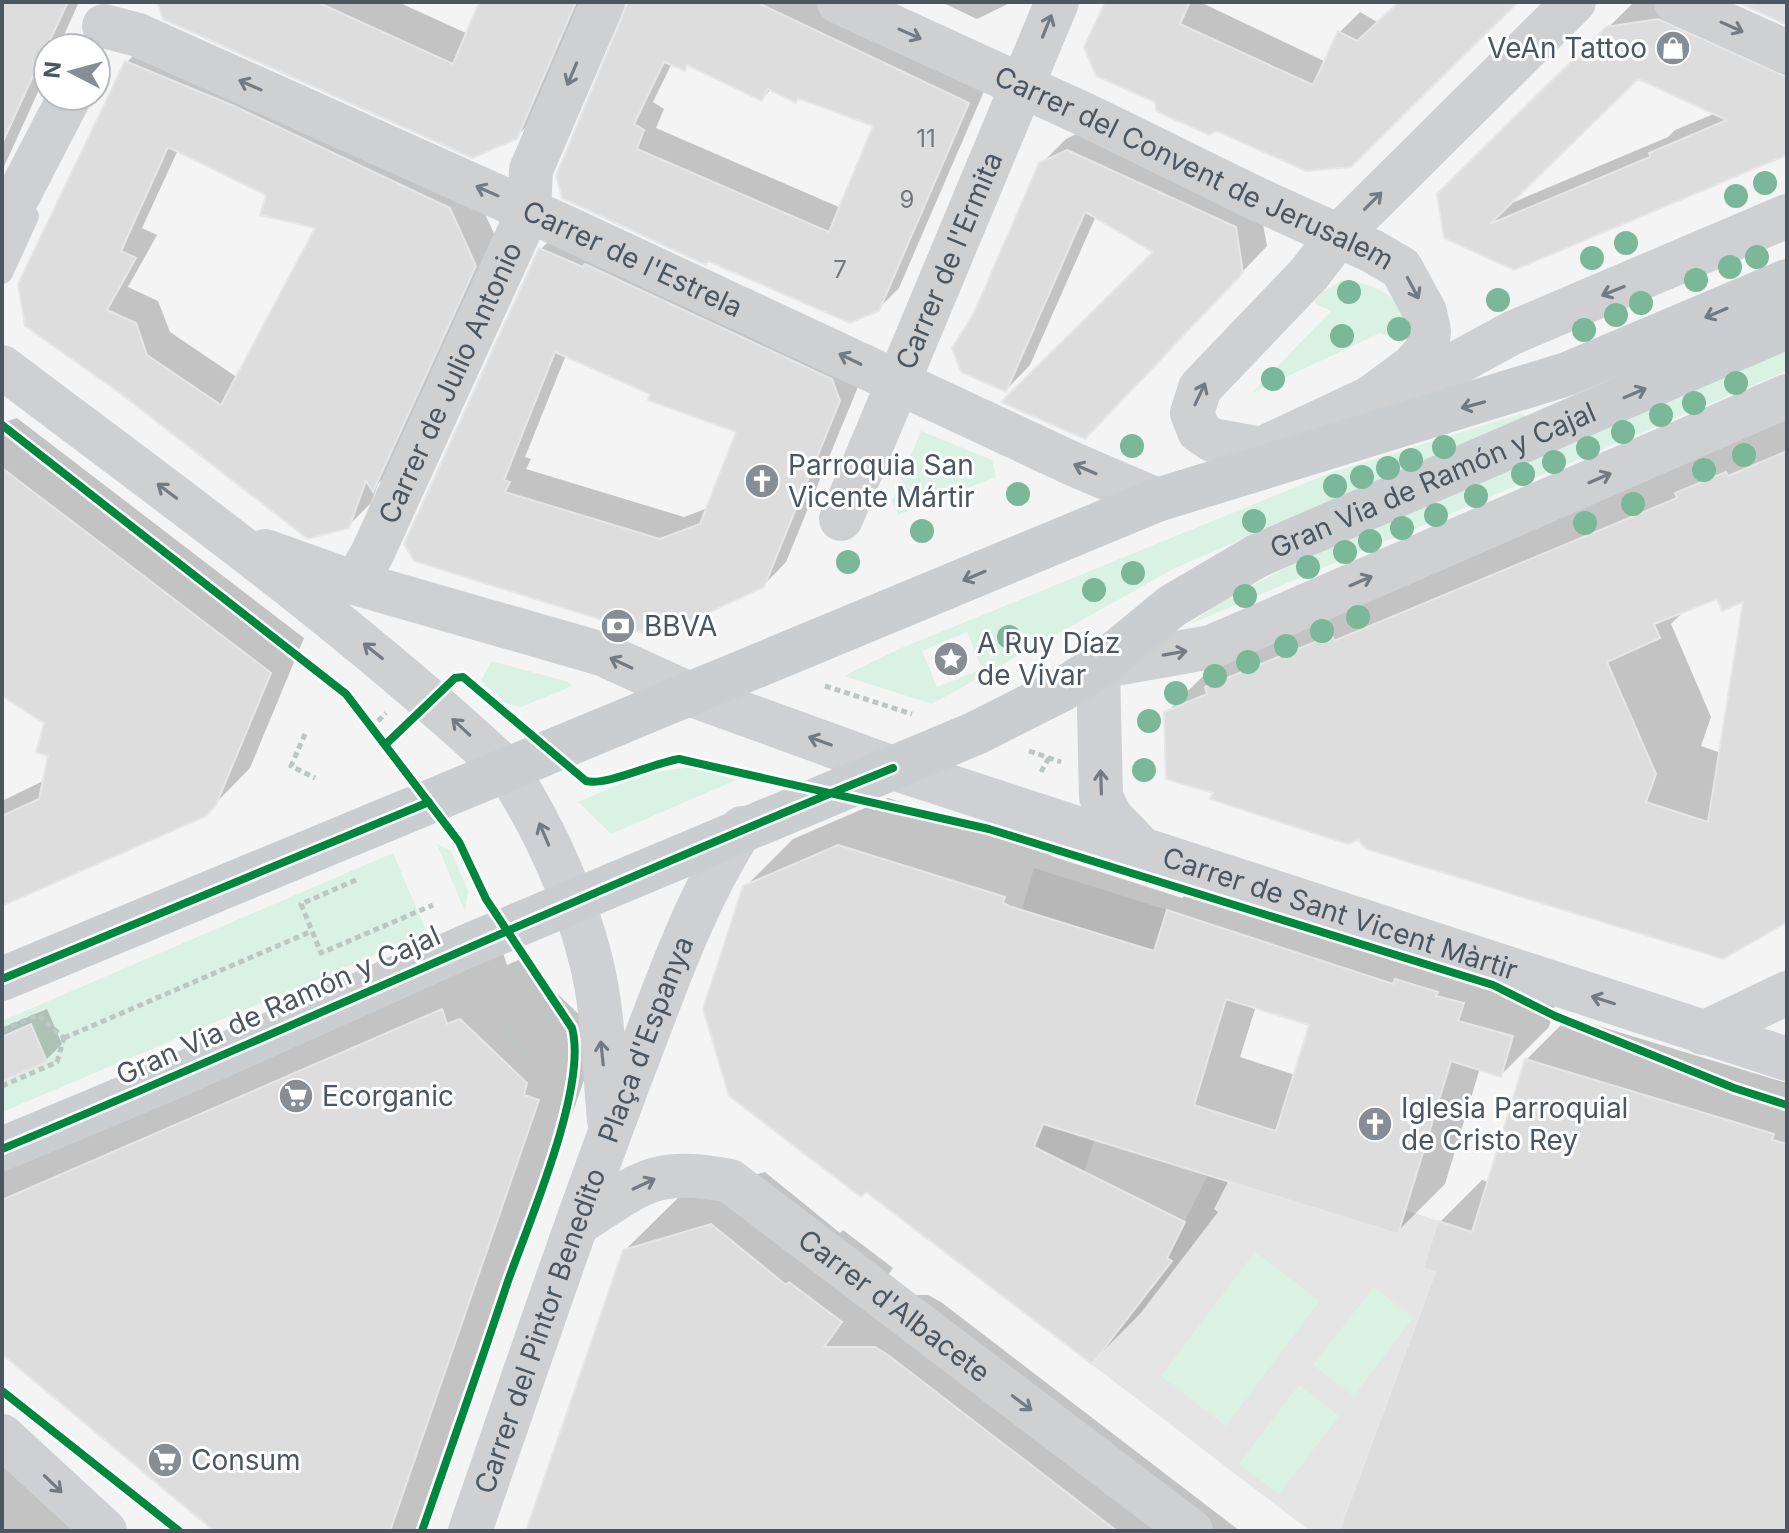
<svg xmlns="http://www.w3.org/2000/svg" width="1789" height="1533" font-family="Inter,sans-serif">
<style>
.education{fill:#e6e5e6}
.green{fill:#d9f2e3;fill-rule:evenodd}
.shadow{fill:#0003;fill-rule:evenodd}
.building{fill:#ddddde;stroke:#e5e6e7;stroke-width:2;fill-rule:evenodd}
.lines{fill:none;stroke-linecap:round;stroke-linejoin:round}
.path{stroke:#bcc7c4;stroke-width:5;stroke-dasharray:6 4;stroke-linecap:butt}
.service{stroke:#ced0d2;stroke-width:22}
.minor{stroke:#ced0d2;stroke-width:44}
.tertiary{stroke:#ced0d2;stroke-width:44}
.secondary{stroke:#ced0d4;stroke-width:44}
.primary{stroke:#caced1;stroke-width:44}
.cycleway-casing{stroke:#fff;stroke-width:13}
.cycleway{stroke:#00873e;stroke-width:8}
.tree{fill:#7ab899}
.oneway{stroke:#727b83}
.oneway2{stroke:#707a83}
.oneway3{stroke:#727b84}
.labels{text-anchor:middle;stroke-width:6;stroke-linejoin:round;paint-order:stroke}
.number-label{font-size:24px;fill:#707881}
.poi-label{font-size:28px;fill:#4a5661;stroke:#fff;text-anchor:start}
.street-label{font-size:28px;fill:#4a5661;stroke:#fff}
</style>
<rect width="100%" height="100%" fill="#f4f4f4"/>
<path class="education" d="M 1034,868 L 1167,910 L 1082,1179 L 1172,1247 L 1208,1175 L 1396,1234 L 1405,1210 L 1472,1232 L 1443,1252 L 1338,1531 L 1310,1531 L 870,1195 L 949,1090 L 1009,905 L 1022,909 Z"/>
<path class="green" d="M 1343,280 C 1377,283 1415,301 1403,342 L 1380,333 L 1252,393 L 1331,311 L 1314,303 L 1321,293 Z
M 1787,346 L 1787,371 L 1188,625 L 1223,601 L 1295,563 Z
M 1520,414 L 1526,416 L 1175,568 L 932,704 L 844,676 L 899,649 L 1330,473 ZM 967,632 L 982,669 L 937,687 L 922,651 Z
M 921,431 L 992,460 L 996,477 L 898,515 L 892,501 Z
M 491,661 L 569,682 L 572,686 L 521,707 L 506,703 L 481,681 Z
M 692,767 L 736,780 L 611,834 L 578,802 L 646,773 Z
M 437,844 L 451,851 L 468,891 L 465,912 Z
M 393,853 L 427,933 L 2,1112 L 2,1021 Z
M 1255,1252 L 1320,1301 L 1226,1426 L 1161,1376 Z
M 1374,1287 L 1413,1318 L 1354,1396 L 1313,1365 Z
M 1299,1385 L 1339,1416 L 1279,1494 L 1239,1464 Z"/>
<path class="shadow" d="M 67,2 L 79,2 L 58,48 L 48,48 L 48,70 L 2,171 L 2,146 Z
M 159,2 L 398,2 L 468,34 L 481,2 L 589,2 L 542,111 L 516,137 Z
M 627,2 L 817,2 L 988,82 L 899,288 L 878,309 L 564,197 L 628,12 ZM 672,63 L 684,68 L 689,64 L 762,99 L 772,88 L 876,125 L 841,208 L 656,128 L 664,109 L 653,102 Z
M 941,2 L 1012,2 L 977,19 Z
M 1106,2 L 1200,2 L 1326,62 L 1340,32 L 1360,12 L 1379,23 L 1401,2 L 1515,2 L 1351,165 L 1157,101 Z
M 1647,2 L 1684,2 L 1787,46 L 1787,152 L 1514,268 L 1439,195 L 1632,4 ZM 1637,76 L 1716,113 L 1675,130 L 1668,137 L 1507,205 Z
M 1739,2 L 1787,2 L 1787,25 Z
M 150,39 L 472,186 L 498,242 L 395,467 L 378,484 L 371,503 L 348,526 L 121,391 L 27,325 L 127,62 ZM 178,150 L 268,194 L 318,227 L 238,378 L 170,332 L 158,301 L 128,287 L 157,235 L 142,228 Z
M 1093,126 L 1259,203 L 1267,246 L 1109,412 L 1157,251 L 1096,216 L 1030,365 L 1006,390 L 976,314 L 1041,164 L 1066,139 Z
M 564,226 L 862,377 L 786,562 L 763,586 L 406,544 L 541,249 ZM 566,355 L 739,431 L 708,508 L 684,517 L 526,469 L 531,459 L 525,457 Z
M 1782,417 L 1787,421 L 1787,919 L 1359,838 L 1216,792 L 1166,713 L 1222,657 ZM 1718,596 L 1746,599 L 1721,753 L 1701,746 L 1711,717 L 1671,624 L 1686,609 Z
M 17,418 L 304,638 L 250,768 L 205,814 L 2,902 L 2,801 L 45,780 L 50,755 L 47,722 L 2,694 L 2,423 Z
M 888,798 L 1052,849 L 1049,855 L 1057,858 L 1182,898 L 1216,864 L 1559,989 L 1549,1027 L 1501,1075 L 1480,1068 L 1445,1184 L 1397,1232 L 1229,1180 L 1214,1209 L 1218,1212 L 1140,1314 L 1092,1362 L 745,887 L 793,839 ZM 1256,1006 L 1312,1024 L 1295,1075 L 1240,1057 Z
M 502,950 L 507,965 L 521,959 L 587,1022 L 598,1039 L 435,1514 L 418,1531 L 218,1531 L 2,1351 L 2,1169 Z
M 47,1009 L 62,1044 L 46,1060 L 2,1079 L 2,1028 Z
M 1569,1017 L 1787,1083 L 1787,1531 L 1340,1531 L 1438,1271 L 1440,1222 L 1482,1180 L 1489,1182 L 1526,1060 Z
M 765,1172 L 840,1233 L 843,1230 L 893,1268 L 874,1295 L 928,1295 L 941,1302 L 1240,1531 L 527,1531 L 624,1251 L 678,1198 Z
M 2,1449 L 100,1531 L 2,1531 Z"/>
<path class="building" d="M 2,2 L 68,2 L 2,142 Z
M 157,2 L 317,2 L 453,64 L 479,2 L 576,2 L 517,139 L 472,158 L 163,19 Z
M 628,2 L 756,2 L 969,103 L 879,311 L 850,323 L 708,261 L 706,265 L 562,198 L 556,176 ZM 664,62 L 685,71 L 687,65 L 762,101 L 768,89 L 796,103 L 798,98 L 873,126 L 829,232 L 637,149 L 644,130 L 634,124 Z
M 1105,2 L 1190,2 L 1180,24 L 1313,85 L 1338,31 L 1357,41 L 1399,2 L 1518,2 L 1351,167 L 1306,171 L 1217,131 L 1209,135 L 1156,111 L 1155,102 L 1096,76 L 1084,47 Z
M 1763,2 L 1787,2 L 1787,25 L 1744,5 Z
M 1658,19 L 1787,77 L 1787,155 L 1514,270 L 1444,238 L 1437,194 L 1606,27 ZM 1638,79 L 1727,120 L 1649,153 L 1650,157 L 1490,224 Z
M 125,61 L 232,105 L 450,208 L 476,266 L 373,492 L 366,481 L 349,528 L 308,539 L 120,393 L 25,326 L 18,284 ZM 168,147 L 266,195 L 260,215 L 315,228 L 221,405 L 147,355 L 136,323 L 107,310 L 136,258 L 121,251 Z
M 1067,150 L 1236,227 L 1243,273 L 1085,439 L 1001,402 L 1153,252 L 1085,212 L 1006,392 L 961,372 L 952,348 L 974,313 L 1039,163 Z
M 539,248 L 583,267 L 585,264 L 832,379 L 840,401 L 764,587 L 656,637 L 414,561 L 404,544 ZM 555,352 L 650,394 L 648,400 L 736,432 L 700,524 L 660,539 L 505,492 L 510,482 L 504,480 Z
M 1787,451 L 1787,922 L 1723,959 L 1366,849 L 1358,840 L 1348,844 L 1308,831 L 1210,799 L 1213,793 L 1166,779 L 1164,712 L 1207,694 L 1205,687 L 1332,635 L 1334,641 L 1677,498 L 1675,493 L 1726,472 L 1728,476 ZM 1717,599 L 1722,611 L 1743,602 L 1708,822 L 1646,802 L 1656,774 L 1607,662 L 1660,638 L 1654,624 Z
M 2,468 L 271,673 L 216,805 L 206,816 L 2,906 L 2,816 L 39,799 L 48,756 L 36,752 L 44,723 L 2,696 Z
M 838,845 L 1005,897 L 1003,903 L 1009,906 L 1154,951 L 1167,910 L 1393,984 L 1395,979 L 1438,992 L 1436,996 L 1464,1003 L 1458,1021 L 1513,1036 L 1501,1077 L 1451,1061 L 1398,1234 L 1043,1124 L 1034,1147 L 1185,1222 L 1167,1258 L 1172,1261 L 1092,1364 L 866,1192 L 861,1197 L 729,1096 L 703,1009 L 743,886 ZM 1226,999 L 1309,1025 L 1276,1131 L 1194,1105 Z
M 442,1009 L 447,1024 L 460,1019 L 527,1083 L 524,1095 L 539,1100 L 390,1531 L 214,1531 L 2,1354 L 2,1200 Z
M 31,1024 L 47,1062 L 2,1081 L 2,1037 Z
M 1525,1059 L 1774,1134 L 1772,1140 L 1787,1144 L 1787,1531 L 1339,1531 L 1435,1272 L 1423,1268 L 1438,1221 L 1472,1232 Z
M 711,1224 L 786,1285 L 789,1282 L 842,1322 L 824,1347 L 875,1347 L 888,1355 L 1117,1531 L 526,1531 L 623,1250 Z"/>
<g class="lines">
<path class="path" d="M 825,686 L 912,714
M 378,721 L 386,713
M 305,734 L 291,766 L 315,778
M 1029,751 L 1061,762
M 1041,772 L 1049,758
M 356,880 L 301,904 L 321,953 L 433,905
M 2,1030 L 38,1015 L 64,1038
M 504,1031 L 529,1053
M 64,1038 L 312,931
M 2,1086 L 57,1062 L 64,1038"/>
<path class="service" d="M 2,273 L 28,216"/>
<g class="minor">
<path id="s1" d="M 839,2 L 1090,117 L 1255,198 L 1372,251 L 1401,268 L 1425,312 L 1429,331 L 1427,350 L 1412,367 L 1370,398"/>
<path d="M 1676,2 L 1787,52"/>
<path id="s2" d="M 104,26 L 138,35 L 563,226 L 1073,464 L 1157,500"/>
<path d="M 2,227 L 70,96"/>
<path d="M 1261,449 L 1212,440 L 1199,431 L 1192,413 L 1200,388 L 1309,274 L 1339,235 L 1574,2"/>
<path d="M 1237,465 L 1261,449 L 1370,398 L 1435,375 L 1512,333 L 1787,216"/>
<path id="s3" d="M 841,519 L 1057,2"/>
<path id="s4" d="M 355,583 L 372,554 L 529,210 L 531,170 L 603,2"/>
<path d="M 1098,667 L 1211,647 L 1787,396"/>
<path d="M 1703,1033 L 1787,993"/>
<path id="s5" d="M 577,1224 C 639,1185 653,1165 730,1181 L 1191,1531"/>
</g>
<path class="tertiary" d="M 2,367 C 174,497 350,623 507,770
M 265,551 L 355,583 L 602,654 L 692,695"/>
<g class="secondary">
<path d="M 1098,667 L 1101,797 L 1111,817 L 1139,846"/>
<path id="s6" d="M 692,695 L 893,768 L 1787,1059"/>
<path d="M 507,770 C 545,829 574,893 591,961 C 604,1012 604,1068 609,1120"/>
<path d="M 2,1436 L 105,1531"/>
<path id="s7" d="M 470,1531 C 524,1376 576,1220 635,1066 C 666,985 694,902 742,828"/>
</g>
<g class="primary">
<path d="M 2,979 L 1157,500 L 1567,374 L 1787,281"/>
<path id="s8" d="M 2,1149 L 179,1075 L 467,946 L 976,733 L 1063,689 L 1098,667 L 1172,606 L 1257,556 L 1787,327"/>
</g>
<g class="cycleway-casing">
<path id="cycleway" d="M 2,425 L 346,694 L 459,842 L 486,899 L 572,1028 C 588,1086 529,1222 508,1281 C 480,1365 451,1448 422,1531
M 386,744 L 455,678 L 463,677 L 586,781 C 607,786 653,763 679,759 L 989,829 L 1493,985 L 1555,1016 L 1734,1088 L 1787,1105
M 2,979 L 429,802
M 2,1149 C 300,1025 593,889 893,768
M 2,1391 L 179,1531"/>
</g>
<use href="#cycleway" class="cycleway"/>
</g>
<g class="tree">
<circle cx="1765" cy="183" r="12"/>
<circle cx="1736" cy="196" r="12"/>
<circle cx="1626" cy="243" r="12"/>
<circle cx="1757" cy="257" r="12"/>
<circle cx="1592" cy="258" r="12"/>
<circle cx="1730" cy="267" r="12"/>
<circle cx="1696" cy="280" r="12"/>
<circle cx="1349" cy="292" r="12"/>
<circle cx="1498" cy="300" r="12"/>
<circle cx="1641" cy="303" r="12"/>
<circle cx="1616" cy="315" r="12"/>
<circle cx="1399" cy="329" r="12"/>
<circle cx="1584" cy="330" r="12"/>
<circle cx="1342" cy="336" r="12"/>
<circle cx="1273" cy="379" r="12"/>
<circle cx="1736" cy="383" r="12"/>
<circle cx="1694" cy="403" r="12"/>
<circle cx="1661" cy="415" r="12"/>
<circle cx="1623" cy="432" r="12"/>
<circle cx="1132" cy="446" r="12"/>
<circle cx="1444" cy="447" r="12"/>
<circle cx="1588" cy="448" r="12"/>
<circle cx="1744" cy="455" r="12"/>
<circle cx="1411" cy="460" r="12"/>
<circle cx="1554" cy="462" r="12"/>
<circle cx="1388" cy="468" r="12"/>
<circle cx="1704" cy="470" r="12"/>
<circle cx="1523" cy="474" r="12"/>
<circle cx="1362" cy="477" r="12"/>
<circle cx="1335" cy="486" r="12"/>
<circle cx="1018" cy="494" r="12"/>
<circle cx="1476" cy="496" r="12"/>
<circle cx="1633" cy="504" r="12"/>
<circle cx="1436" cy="515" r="12"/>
<circle cx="1254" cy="521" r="12"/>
<circle cx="1585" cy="523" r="12"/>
<circle cx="1402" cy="528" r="12"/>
<circle cx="922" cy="531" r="12"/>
<circle cx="1370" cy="541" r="12"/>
<circle cx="1345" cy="552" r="12"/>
<circle cx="848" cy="562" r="12"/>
<circle cx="1308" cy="567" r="12"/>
<circle cx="1133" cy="573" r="12"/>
<circle cx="1094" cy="590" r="12"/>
<circle cx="1245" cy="596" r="12"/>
<circle cx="1358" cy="617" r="12"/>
<circle cx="1322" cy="631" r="12"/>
<circle cx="1009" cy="637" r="12"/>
<circle cx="1286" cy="646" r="12"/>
<circle cx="1248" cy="662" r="12"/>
<circle cx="1215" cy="676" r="12"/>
<circle cx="1176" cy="693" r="12"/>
<circle cx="1149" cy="721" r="12"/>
<circle cx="1144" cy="770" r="12"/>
</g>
<defs><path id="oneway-shaft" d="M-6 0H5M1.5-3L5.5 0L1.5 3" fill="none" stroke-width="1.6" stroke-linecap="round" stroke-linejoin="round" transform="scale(2)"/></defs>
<g class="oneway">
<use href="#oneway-shaft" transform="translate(1047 26) rotate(-68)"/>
<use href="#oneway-shaft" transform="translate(1732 27) rotate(24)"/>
<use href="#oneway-shaft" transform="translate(910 34) rotate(24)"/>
<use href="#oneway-shaft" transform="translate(572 74) rotate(113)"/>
<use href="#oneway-shaft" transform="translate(250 85) rotate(-156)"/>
<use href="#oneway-shaft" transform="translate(487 191) rotate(-156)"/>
<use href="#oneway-shaft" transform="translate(1373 201) rotate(-45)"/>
<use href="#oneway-shaft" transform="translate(1413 288) rotate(62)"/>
<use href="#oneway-shaft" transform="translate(1613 291) rotate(158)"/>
<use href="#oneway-shaft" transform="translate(850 359) rotate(-154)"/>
<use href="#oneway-shaft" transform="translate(1200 394) rotate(-65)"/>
<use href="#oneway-shaft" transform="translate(1085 469) rotate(-157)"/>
<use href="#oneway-shaft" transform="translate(1600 478) rotate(-23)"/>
<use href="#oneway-shaft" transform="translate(167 491) rotate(-143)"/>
<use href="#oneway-shaft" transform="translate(1361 581) rotate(-23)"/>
<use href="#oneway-shaft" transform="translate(373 651) rotate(-141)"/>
<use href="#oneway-shaft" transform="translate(1175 653) rotate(-10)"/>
<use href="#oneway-shaft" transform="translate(621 663) rotate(-155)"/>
<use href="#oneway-shaft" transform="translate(461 727) rotate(-137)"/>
<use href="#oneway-shaft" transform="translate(644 1184) rotate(-25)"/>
<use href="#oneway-shaft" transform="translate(1022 1403) rotate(37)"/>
</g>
<g class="oneway2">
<use href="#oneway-shaft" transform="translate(1716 313) rotate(157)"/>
<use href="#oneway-shaft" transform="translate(1635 393) rotate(-23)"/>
<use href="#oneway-shaft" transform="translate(1473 405) rotate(165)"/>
<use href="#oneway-shaft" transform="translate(974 576) rotate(157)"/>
</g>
<g class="oneway3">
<use href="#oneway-shaft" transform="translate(820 741) rotate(-160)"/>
<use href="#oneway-shaft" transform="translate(1101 782) rotate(-92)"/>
<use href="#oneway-shaft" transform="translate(544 834) rotate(-113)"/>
<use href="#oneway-shaft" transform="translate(1603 1000) rotate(-162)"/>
<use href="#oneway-shaft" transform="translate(602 1053) rotate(-96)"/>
<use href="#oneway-shaft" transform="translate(53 1484) rotate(44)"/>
</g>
<defs>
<g id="shop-disc" transform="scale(1.8)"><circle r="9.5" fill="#868d94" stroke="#fff"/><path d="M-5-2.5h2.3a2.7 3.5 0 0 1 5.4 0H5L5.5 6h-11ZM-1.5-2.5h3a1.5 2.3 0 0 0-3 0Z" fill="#fff"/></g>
<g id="church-disc" transform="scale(1.8)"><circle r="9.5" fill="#868d94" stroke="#fff"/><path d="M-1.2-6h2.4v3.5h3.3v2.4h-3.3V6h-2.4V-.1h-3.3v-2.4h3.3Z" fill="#fff"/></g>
<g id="bank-disc" transform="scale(1.8)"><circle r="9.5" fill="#868d94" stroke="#fff"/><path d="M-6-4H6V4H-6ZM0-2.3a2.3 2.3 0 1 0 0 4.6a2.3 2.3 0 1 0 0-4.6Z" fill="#fff"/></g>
<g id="sight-disc" transform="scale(1.8)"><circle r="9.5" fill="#868d94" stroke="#fff"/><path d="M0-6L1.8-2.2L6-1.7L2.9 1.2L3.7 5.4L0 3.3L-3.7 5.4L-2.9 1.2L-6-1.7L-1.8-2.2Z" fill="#fff"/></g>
<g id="supermarket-disc" transform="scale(1.8)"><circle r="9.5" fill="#868d94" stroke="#fff"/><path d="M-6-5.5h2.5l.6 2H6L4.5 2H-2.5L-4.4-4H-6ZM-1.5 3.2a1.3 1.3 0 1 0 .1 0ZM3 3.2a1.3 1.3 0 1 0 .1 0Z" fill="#fff"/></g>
</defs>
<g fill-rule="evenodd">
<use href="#shop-disc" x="1673" y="48"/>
<use href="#church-disc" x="762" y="481"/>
<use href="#bank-disc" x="618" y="626"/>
<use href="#sight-disc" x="951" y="659"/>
<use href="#supermarket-disc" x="296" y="1096"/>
<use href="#church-disc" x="1375" y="1124"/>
<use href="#supermarket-disc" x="165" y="1460"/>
</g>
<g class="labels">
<g class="number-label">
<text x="926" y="147">11</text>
<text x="907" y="208">9</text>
<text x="840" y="278">7</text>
</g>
<g class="poi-label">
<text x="1647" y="58" text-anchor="end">VeAn Tattoo</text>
<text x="788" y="475">Parroquia San<tspan x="788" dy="32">Vicente Mártir</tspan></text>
<text x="644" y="636">BBVA</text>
<text x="977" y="653">A Ruy Díaz<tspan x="977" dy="32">de Vivar</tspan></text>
<text x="322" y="1106">Ecorganic</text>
<text x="1401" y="1118">Iglesia Parroquial<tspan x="1401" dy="32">de Cristo Rey</tspan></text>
<text x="191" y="1470">Consum</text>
</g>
<g class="street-label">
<text dy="10" stroke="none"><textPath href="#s1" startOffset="392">Carrer del Convent de Jerusalem</textPath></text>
<text dy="10" stroke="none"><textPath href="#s2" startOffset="578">Carrer de l'Estrela</textPath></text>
<text dy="10" stroke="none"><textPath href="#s3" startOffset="280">Carrer de l'Ermita</textPath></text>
<text dy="10" stroke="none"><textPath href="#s4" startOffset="222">Carrer de Julio Antonio</textPath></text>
<text dy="10" stroke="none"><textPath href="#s8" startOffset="1584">Gran Via de Ramón y Cajal</textPath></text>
<text dy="10" stroke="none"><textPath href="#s6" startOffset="684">Carrer de Sant Vicent Màrtir</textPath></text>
<text transform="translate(278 1005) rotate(-24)" y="10">Gran Via de Ramón y Cajal</text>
<text dy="10" stroke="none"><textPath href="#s7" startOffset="522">Plaça d'Espanya</textPath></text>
<text dy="10" stroke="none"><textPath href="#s5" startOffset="372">Carrer d'Albacete</textPath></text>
<text dy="10" stroke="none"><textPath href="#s7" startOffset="212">Carrer del Pintor Benedito</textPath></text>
</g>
</g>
<rect width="1789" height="1533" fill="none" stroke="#4a5661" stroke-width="8"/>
<g transform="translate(72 72) rotate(276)"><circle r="38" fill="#ffffff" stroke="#b7bbc0" stroke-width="2"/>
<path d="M0-6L14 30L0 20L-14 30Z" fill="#868d94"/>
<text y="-12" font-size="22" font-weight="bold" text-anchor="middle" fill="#4a5661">N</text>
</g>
</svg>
